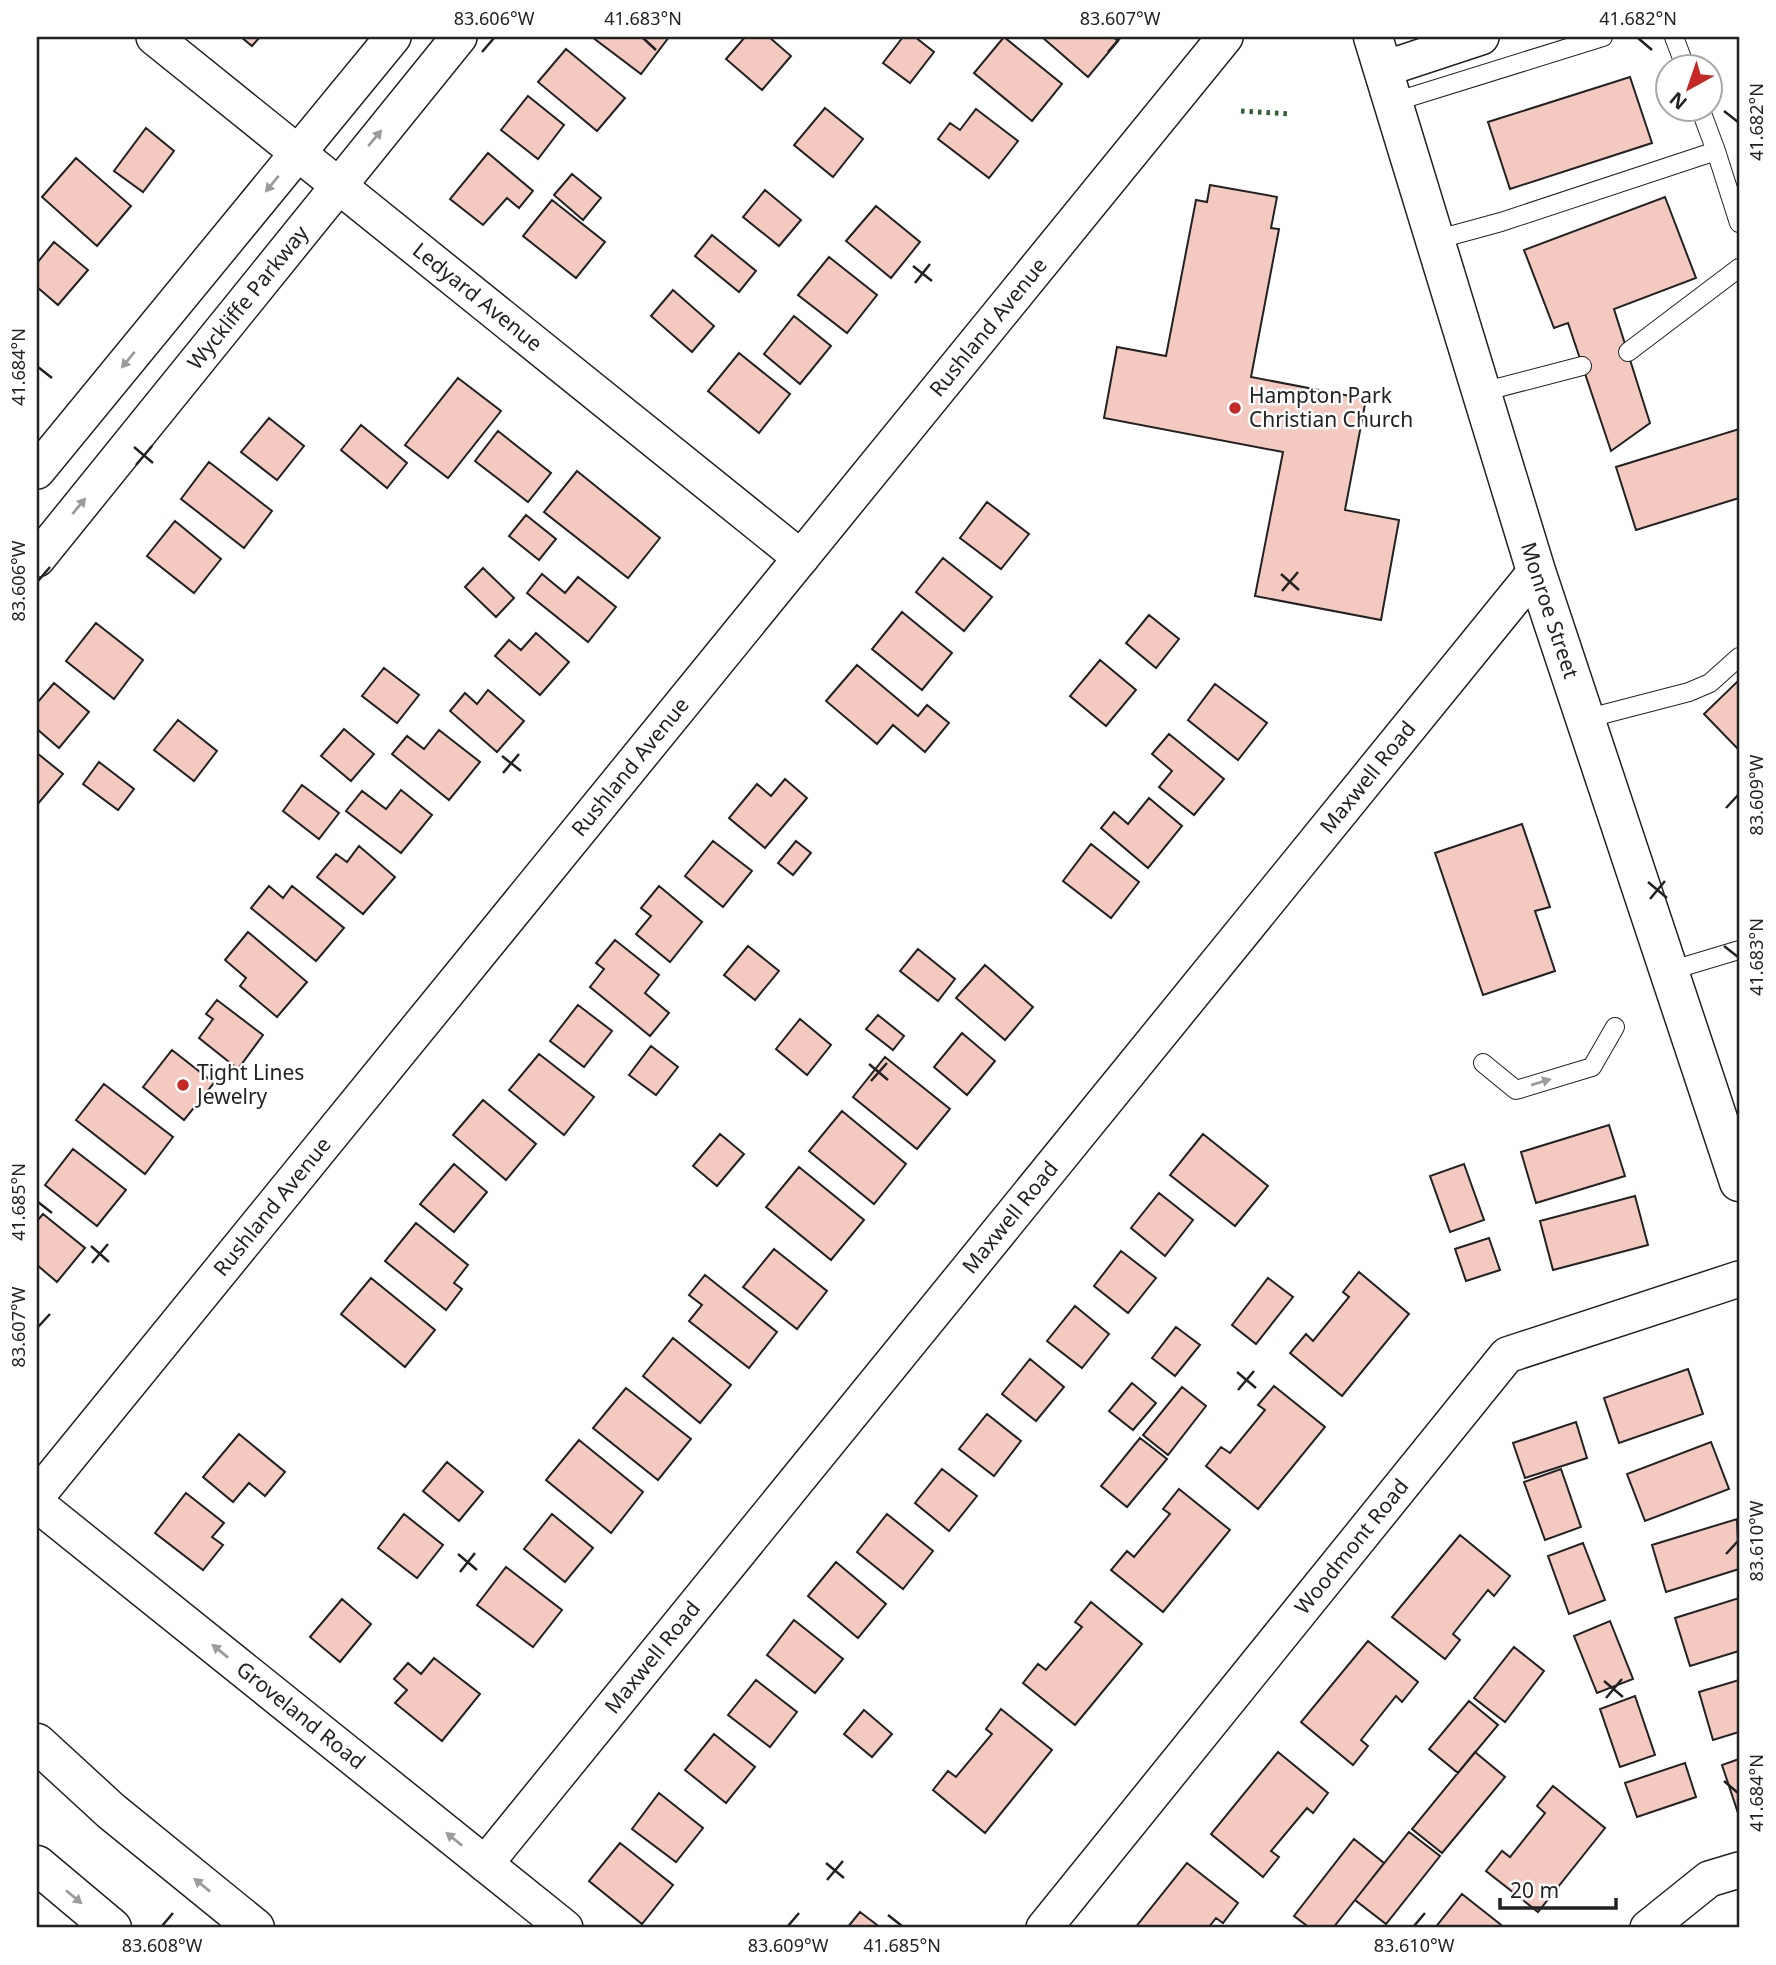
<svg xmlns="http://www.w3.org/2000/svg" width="1776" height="1965" font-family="'Noto Sans',sans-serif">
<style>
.building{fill:#f3c9c0;stroke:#222;stroke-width:2}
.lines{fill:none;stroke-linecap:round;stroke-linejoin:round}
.service-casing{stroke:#222;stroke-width:20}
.minor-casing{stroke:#222;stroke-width:38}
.primary-casing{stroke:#222;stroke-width:41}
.motorway-casing{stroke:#222;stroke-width:41}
.service{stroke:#fff;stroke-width:18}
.minor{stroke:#fff;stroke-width:35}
.primary{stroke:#fff;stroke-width:38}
.motorway{stroke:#fff;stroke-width:38}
.hedge{stroke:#2f5e38;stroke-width:5;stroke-dasharray:3.5 5;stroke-linecap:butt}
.oneway{fill:#9c9c9c}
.ticks{fill:none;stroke:#222;stroke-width:2.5}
.poi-dot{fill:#c62828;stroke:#fff;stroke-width:2.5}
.labels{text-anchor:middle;stroke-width:5;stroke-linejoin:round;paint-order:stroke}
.street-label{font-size:21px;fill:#222;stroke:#fff}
.poi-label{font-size:21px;fill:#222;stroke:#fff;text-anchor:start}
.neatline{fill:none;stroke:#222;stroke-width:2.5}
.ticks-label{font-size:18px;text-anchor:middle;fill:#222}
</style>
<rect width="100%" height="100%" fill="#fff"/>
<path class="building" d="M 241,37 L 260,37 L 252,46 Z
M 592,37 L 669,37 L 641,74 Z
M 745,37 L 769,37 L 791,56 L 762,90 L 726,59 Z
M 903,37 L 915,37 L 934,52 L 910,83 L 883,63 Z
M 1004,37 L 1062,84 L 1032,121 L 974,73 Z
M 1042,37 L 1113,37 L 1118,41 L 1088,77 Z
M 566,49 L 625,98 L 597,131 L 538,82 Z
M 1630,77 L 1652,143 L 1510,189 L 1488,122 Z
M 528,96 L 564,125 L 538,159 L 501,130 Z
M 825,108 L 863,139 L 833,177 L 794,145 Z
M 976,109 L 1018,141 L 989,178 L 938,139 L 950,123 L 960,130 Z
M 146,128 L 174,151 L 143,192 L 114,171 Z
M 488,153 L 533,191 L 519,208 L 507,198 L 483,225 L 450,199 Z
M 76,158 L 131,206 L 97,246 L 42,197 Z
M 572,174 L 601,198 L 583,220 L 554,195 Z
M 1210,185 L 1277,197 L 1271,228 L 1279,229 L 1251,377 L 1366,399 L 1345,510 L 1399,520 L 1381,620 L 1255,596 L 1283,452 L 1104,418 L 1117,347 L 1166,356 L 1196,200 L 1207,202 Z
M 765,190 L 801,220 L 779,246 L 743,217 Z
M 1665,197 L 1696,278 L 1614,309 L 1650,423 L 1611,451 L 1568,323 L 1554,328 L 1524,250 Z
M 552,200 L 605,242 L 576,278 L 523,236 Z
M 876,206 L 920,242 L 891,278 L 846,241 Z
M 712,235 L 756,271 L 739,292 L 695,256 Z
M 54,242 L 88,270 L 58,305 L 37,287 L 37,263 Z
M 829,257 L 877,295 L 847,333 L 798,295 Z
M 673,290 L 714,326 L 692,352 L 651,316 Z
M 794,316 L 831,346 L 800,384 L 764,354 Z
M 739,353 L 790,394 L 759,433 L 708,391 Z
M 458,378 L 501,411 L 448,478 L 405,445 Z
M 269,418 L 304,446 L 277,480 L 241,452 Z
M 361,425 L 407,463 L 387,488 L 341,450 Z
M 1739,429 L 1739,498 L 1636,530 L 1616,467 Z
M 498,431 L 551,473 L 528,502 L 475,461 Z
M 209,462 L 272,511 L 244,548 L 181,499 Z
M 577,471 L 660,538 L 628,578 L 544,512 Z
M 987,502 L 1029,534 L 1001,569 L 960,538 Z
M 526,515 L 556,539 L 539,560 L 509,536 Z
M 175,521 L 221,559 L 194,593 L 147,556 Z
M 943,558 L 992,597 L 964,631 L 916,592 Z
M 483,568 L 514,598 L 496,617 L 465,587 Z
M 542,574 L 565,593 L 578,577 L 616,607 L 588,642 L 527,593 Z
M 902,612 L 952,653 L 922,690 L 872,649 Z
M 1149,615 L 1179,639 L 1156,668 L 1126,643 Z
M 96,623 L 143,660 L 114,699 L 66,661 Z
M 536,633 L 569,662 L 540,695 L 495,656 L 509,640 L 521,650 Z
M 1100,660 L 1136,690 L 1106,726 L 1070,696 Z
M 857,665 L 918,716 L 927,705 L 949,723 L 925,752 L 893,725 L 877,744 L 826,701 Z
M 384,668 L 419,695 L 397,723 L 362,696 Z
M 1739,680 L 1739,750 L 1704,714 Z
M 54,683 L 89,712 L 59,748 L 37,729 L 37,703 Z
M 1215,684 L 1267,723 L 1238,760 L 1188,720 Z
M 488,690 L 524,721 L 497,752 L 450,711 L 465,693 L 477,704 Z
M 178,720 L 217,751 L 194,781 L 154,750 Z
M 344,729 L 374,754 L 351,781 L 321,756 Z
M 439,730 L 480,762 L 449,800 L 392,754 L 407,736 L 424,749 Z
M 1169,734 L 1224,779 L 1194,815 L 1159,787 L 1172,771 L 1152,754 Z
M 37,753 L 63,774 L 37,805 Z
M 99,762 L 134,789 L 118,810 L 83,784 Z
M 785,779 L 807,798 L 765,848 L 729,818 L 757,784 L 771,796 Z
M 302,785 L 339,813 L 319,839 L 283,811 Z
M 401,790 L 432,815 L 401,853 L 346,811 L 362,791 L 386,809 Z
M 1149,798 L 1182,826 L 1148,868 L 1101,828 L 1114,812 L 1128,824 Z
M 1522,824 L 1550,907 L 1535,911 L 1555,971 L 1483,995 L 1435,853 Z
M 713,841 L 752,871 L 723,907 L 685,876 Z
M 796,841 L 811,853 L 793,875 L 778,863 Z
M 1091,844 L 1139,882 L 1111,918 L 1063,881 Z
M 359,846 L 395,877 L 363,914 L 317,877 L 336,854 L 347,862 Z
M 269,886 L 283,898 L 292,886 L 344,928 L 316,961 L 251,908 Z
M 659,886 L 702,922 L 670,962 L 636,934 L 651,916 L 641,908 Z
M 248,932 L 307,982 L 277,1017 L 240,986 L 246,978 L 225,960 Z
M 615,940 L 659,975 L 645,993 L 669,1013 L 650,1036 L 590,987 L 604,969 L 596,963 Z
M 748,946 L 779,971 L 755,1000 L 724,975 Z
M 918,949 L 955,979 L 938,1001 L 900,971 Z
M 985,965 L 1033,1007 L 1005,1040 L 956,998 Z
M 217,1000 L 263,1035 L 238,1069 L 199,1038 L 213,1019 L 206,1014 Z
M 578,1005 L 612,1031 L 584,1067 L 550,1041 Z
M 878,1015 L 904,1036 L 893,1050 L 866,1029 Z
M 800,1019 L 831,1045 L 807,1075 L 776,1049 Z
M 962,1033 L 995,1061 L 967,1095 L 934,1067 Z
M 651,1046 L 678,1067 L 656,1095 L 629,1075 Z
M 172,1050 L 214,1083 L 184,1120 L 143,1087 Z
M 539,1054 L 594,1097 L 564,1135 L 509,1090 Z
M 885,1057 L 950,1109 L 917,1149 L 853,1097 Z
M 104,1084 L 173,1137 L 145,1174 L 76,1120 Z
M 483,1100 L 536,1144 L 506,1180 L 453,1135 Z
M 842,1111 L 906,1164 L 874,1204 L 809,1151 Z
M 1609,1125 L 1625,1176 L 1536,1203 L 1521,1152 Z
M 720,1134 L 744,1154 L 717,1186 L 693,1166 Z
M 1203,1134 L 1268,1186 L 1235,1226 L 1170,1175 Z
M 73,1149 L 126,1190 L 97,1226 L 45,1185 Z
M 454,1164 L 487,1192 L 454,1232 L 420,1204 Z
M 1464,1164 L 1484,1220 L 1450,1232 L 1430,1176 Z
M 799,1167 L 864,1220 L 831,1260 L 766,1207 Z
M 1159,1193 L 1193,1220 L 1165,1256 L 1131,1228 Z
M 1635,1196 L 1648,1245 L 1553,1270 L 1540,1221 Z
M 43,1214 L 85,1248 L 57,1282 L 37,1265 L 37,1221 Z
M 416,1223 L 468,1265 L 454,1283 L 462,1289 L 446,1310 L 385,1261 Z
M 1489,1238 L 1500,1270 L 1466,1281 L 1455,1249 Z
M 774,1249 L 827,1291 L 797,1329 L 743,1287 Z
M 1121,1251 L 1156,1278 L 1128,1313 L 1094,1286 Z
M 1359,1272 L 1409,1314 L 1342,1396 L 1290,1353 L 1306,1334 L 1313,1341 L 1349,1297 L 1343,1292 Z
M 705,1275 L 777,1332 L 749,1368 L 689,1321 L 702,1305 L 689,1295 Z
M 371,1278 L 435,1330 L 405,1367 L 341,1314 Z
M 1268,1278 L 1293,1297 L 1256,1344 L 1232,1325 Z
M 1075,1306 L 1109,1334 L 1082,1368 L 1047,1341 Z
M 1176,1327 L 1200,1345 L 1175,1376 L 1152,1358 Z
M 673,1338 L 731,1385 L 700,1423 L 643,1376 Z
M 1030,1359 L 1064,1387 L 1036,1421 L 1002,1394 Z
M 1688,1369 L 1703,1414 L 1619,1443 L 1604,1398 Z
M 1132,1383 L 1156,1403 L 1133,1430 L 1109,1411 Z
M 1274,1386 L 1325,1427 L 1258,1509 L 1206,1466 L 1221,1447 L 1230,1453 L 1265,1410 L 1258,1405 Z
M 1182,1387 L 1206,1406 L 1168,1455 L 1143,1435 Z
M 626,1388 L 691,1439 L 658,1480 L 593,1428 Z
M 987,1414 L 1021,1441 L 994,1476 L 959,1449 Z
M 1576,1422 L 1587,1458 L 1525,1478 L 1513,1443 Z
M 239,1434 L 285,1472 L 265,1496 L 249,1483 L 233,1502 L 203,1477 Z
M 1140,1438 L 1167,1459 L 1127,1507 L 1101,1486 Z
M 579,1440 L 643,1492 L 611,1533 L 546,1480 Z
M 1711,1442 L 1729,1489 L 1645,1521 L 1627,1474 Z
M 447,1462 L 483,1492 L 459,1521 L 423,1491 Z
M 942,1469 L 977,1496 L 949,1531 L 915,1503 Z
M 1561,1469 L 1581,1527 L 1545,1540 L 1524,1482 Z
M 1179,1489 L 1230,1530 L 1163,1612 L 1111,1570 L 1127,1551 L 1134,1557 L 1170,1514 L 1163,1509 Z
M 186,1493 L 224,1523 L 212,1537 L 223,1545 L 203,1570 L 155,1533 Z
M 404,1514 L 443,1545 L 417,1578 L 378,1548 Z
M 552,1514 L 593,1548 L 565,1582 L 524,1549 Z
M 887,1514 L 933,1551 L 903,1589 L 857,1552 Z
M 1737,1519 L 1739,1569 L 1666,1592 L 1652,1545 Z
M 1460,1535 L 1510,1576 L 1494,1596 L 1488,1590 L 1453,1634 L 1460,1640 L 1445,1659 L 1392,1617 Z
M 1583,1543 L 1605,1600 L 1569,1614 L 1548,1556 Z
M 836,1562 L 886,1604 L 858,1638 L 808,1596 Z
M 506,1567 L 562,1610 L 533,1647 L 477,1605 Z
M 1739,1598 L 1739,1651 L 1690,1666 L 1675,1618 Z
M 342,1599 L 371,1624 L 340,1662 L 310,1637 Z
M 1091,1602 L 1142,1644 L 1075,1725 L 1023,1683 L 1038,1664 L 1046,1670 L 1082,1627 L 1075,1622 Z
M 794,1620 L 843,1659 L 815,1693 L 767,1655 Z
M 1610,1621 L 1633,1679 L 1597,1693 L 1574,1636 Z
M 1368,1641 L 1418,1682 L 1402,1702 L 1396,1696 L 1361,1740 L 1368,1746 L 1353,1765 L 1301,1722 Z
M 1514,1647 L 1544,1671 L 1505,1722 L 1474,1698 Z
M 434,1658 L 480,1694 L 442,1741 L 395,1703 L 407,1690 L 394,1679 L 408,1663 L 421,1674 Z
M 756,1680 L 797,1712 L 770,1747 L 728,1715 Z
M 1739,1680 L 1739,1732 L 1713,1740 L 1699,1692 Z
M 1635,1696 L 1655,1755 L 1620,1767 L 1600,1709 Z
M 1469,1701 L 1498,1725 L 1458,1773 L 1429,1749 Z
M 1001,1709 L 1052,1750 L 985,1833 L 933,1790 L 948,1771 L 956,1777 L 992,1734 L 986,1729 Z
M 864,1710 L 892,1734 L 872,1757 L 844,1734 Z
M 714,1734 L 755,1767 L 726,1803 L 685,1770 Z
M 1278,1752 L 1328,1793 L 1313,1813 L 1307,1808 L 1271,1851 L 1279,1857 L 1263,1877 L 1211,1834 Z
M 1475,1752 L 1505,1777 L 1442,1853 L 1412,1829 Z
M 1739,1759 L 1739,1813 L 1738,1813 L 1722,1765 Z
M 1685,1763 L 1696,1797 L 1637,1817 L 1625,1783 Z
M 1553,1786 L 1605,1828 L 1538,1912 L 1486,1871 L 1502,1851 L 1510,1857 L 1545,1813 L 1537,1806 Z
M 659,1793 L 703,1828 L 676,1862 L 632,1829 Z
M 1409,1832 L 1440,1856 L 1386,1924 L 1355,1900 Z
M 1354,1839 L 1384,1863 L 1333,1928 L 1310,1928 L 1294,1916 Z
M 620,1843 L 673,1885 L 642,1924 L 589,1881 Z
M 1187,1863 L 1238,1903 L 1223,1923 L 1216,1918 L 1208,1928 L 1135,1928 Z
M 1462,1894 L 1505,1928 L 1435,1928 Z
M 860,1912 L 881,1928 L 847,1928 Z"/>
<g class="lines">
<g class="service-casing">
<path id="service" d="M 1674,37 L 1685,66
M 1394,102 L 1603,37
M 1700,108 L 1716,151
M 1435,240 L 1501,222 L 1716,151 L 1739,223
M 1628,352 L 1739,268
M 1482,392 L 1582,366
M 1585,719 L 1689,692 L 1710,683 L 1739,657
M 1669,971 L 1739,950
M 1483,1063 L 1516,1090 L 1592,1067 L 1615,1027"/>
</g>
<g class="minor-casing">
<g id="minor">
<path id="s1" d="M 154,37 L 801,558"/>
<path d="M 1384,69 L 1481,37"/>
<path d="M 37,471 L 393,37"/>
<path id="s2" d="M 37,559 L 459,37"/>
<path id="s3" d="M 37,1496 L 1225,37"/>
<path id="s4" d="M 37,1504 L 565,1928"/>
<path id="s5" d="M 485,1864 L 1536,571"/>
<path id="s6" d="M 1044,1928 L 1507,1355 L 1739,1279"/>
<path d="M 1648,1928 L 1709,1879 L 1739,1870"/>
</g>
</g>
<g class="primary-casing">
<g id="primary">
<path id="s7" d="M 1373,37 L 1536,571 L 1739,1182"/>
</g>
</g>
<g class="motorway-casing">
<path id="motorway" d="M 37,1743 L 111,1811 L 255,1928
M 37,1865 L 112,1928"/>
</g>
<use href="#service" class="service"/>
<use href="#minor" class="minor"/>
<use href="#primary" class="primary"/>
<use href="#motorway" class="motorway"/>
<path class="hedge" d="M 1241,111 L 1290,114"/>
</g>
<defs><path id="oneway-solid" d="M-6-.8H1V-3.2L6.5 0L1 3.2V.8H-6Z" transform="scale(1.75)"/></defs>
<g class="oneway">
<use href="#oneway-solid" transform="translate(375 138) rotate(-50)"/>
<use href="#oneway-solid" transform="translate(272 184) rotate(129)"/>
<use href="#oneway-solid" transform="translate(128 360) rotate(129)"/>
<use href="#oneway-solid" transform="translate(79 506) rotate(-51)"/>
<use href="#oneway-solid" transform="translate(1541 1082) rotate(-17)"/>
<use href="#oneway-solid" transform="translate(220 1651) rotate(-141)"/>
<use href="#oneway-solid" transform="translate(454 1839) rotate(-141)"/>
<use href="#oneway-solid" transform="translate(202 1885) rotate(-141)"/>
<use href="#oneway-solid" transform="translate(74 1897) rotate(40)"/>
</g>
<path class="ticks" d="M 643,38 L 656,50M 1638,38 L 1652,50M 482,52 L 494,38M 1108,52 L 1120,38M 1724,111 L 1738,122M 913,266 L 932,281M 915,283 L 930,264M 38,367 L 52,378M 134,447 L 153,463M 136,465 L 152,446M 1281,574 L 1299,590M 38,581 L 50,567M 1282,591 L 1298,572M 502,756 L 521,771M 503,773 L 519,754M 1726,808 L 1738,795M 1648,882 L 1667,898M 1650,899 L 1665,881M 1724,946 L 1738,957M 869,1064 L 888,1080M 871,1081 L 887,1063M 38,1202 L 52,1213M 91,1246 L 109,1262M 92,1263 L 108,1244M 38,1327 L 50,1314M 1237,1372 L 1256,1388M 1238,1390 L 1254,1371M 458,1554 L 477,1570M 1726,1554 L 1738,1541M 460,1572 L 475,1553M 1604,1681 L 1623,1697M 1606,1698 L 1622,1679M 1724,1781 L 1738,1793M 826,1863 L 844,1878M 827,1880 L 843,1861M 888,1915 L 902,1926M 162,1926 L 173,1913M 788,1926 L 799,1913M 1414,1926 L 1425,1913"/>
<g class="poi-dot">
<circle cx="1235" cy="408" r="7"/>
<circle cx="183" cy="1085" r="7"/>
</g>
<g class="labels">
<g class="street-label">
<text dy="7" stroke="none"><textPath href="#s1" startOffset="415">Ledyard Avenue</textPath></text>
<text dy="7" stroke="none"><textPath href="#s2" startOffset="336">Wyckliffe Parkway</textPath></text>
<text dy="7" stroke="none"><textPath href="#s3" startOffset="1507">Rushland Avenue</textPath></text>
<text dy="7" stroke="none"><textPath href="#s7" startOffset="600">Monroe Street</textPath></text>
<text dy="7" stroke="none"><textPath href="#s3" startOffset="940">Rushland Avenue</textPath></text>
<text dy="7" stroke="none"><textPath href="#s5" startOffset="1400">Maxwell Road</textPath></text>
<text dy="7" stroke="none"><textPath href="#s3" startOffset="373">Rushland Avenue</textPath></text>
<text dy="7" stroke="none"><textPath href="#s5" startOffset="833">Maxwell Road</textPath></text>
<text dy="7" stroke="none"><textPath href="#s6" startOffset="490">Woodmont Road</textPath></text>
<text dy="7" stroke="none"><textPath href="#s5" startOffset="266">Maxwell Road</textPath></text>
<text dy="7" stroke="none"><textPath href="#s4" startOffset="338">Groveland Road</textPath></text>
</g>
<g class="poi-label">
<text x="1249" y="403">Hampton Park<tspan x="1249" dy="24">Christian Church</tspan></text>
<text x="197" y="1080">Tight Lines<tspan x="197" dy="24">Jewelry</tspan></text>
</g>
</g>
<rect width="1776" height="1965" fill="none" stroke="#ffffff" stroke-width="77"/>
<g transform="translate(1689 88) rotate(220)"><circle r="33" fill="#ffffff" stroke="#a7a7a7" stroke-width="2"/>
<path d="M0-5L12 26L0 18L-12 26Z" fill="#c62828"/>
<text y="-10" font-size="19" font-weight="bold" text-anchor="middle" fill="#222222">N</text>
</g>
<path d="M1500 1898v10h116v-10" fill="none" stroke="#222222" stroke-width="3.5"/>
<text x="1510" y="1898" font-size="21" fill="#222222" stroke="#ffffff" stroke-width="5" paint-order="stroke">20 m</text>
<rect x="38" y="38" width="1700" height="1888" class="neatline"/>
<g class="ticks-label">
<text x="494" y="25">83.606°W</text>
<text x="643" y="25">41.683°N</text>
<text x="1120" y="25">83.607°W</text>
<text x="1638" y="25">41.682°N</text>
<text transform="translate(1757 122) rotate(-90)" y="6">41.682°N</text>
<text transform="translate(19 367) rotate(-90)" y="6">41.684°N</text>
<text transform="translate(19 581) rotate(-90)" y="6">83.606°W</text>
<text transform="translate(1757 795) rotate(-90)" y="6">83.609°W</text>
<text transform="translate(1757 957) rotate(-90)" y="6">41.683°N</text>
<text transform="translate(19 1202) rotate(-90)" y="6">41.685°N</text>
<text transform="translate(19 1327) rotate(-90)" y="6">83.607°W</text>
<text transform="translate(1757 1541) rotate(-90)" y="6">83.610°W</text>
<text transform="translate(1757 1793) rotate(-90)" y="6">41.684°N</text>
<text x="162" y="1952">83.608°W</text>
<text x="788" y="1952">83.609°W</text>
<text x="902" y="1952">41.685°N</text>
<text x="1414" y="1952">83.610°W</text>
</g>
</svg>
